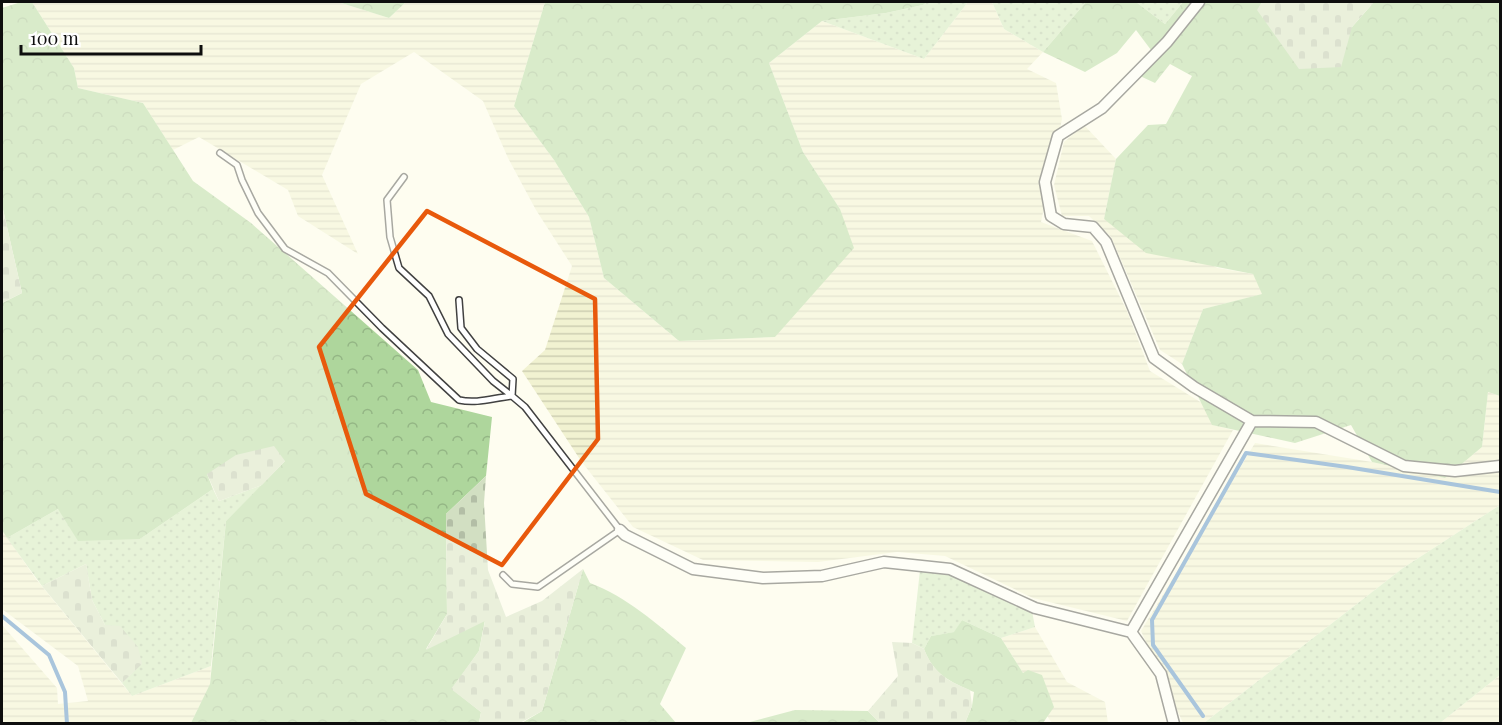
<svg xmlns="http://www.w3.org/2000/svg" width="1502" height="725" font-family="'Playfair Display',serif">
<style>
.farmland{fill:url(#farmland-rules)}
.green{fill:url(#green-dots)}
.forest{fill:url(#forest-crowns)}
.cemetery{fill:url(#cemetery-stones)}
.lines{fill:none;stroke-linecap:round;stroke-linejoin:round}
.stream{stroke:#4480c4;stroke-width:4}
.lane-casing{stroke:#414141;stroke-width:8}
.street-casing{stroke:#414141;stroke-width:13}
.lane{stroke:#fff;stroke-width:5}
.street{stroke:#fff;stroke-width:10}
.marked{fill:none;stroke:#e8590c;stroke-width:4.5;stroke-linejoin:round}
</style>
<defs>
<pattern id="farmland-rules" width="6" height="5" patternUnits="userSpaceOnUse" patternTransform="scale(1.5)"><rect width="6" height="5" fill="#f1f2d1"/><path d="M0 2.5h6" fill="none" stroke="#cdceb2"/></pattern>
<pattern id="green-dots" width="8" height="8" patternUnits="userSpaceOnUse" patternTransform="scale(1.5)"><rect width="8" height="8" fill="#cce6bb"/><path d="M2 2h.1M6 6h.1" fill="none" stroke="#aec4a0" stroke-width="1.8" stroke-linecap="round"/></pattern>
<pattern id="forest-crowns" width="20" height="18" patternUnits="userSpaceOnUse" patternTransform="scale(1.5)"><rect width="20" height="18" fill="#aed69c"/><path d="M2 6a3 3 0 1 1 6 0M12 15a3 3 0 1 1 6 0" fill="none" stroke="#94b685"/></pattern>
<pattern id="cemetery-stones" width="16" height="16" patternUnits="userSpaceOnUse" patternTransform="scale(1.5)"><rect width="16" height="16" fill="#d2dfc2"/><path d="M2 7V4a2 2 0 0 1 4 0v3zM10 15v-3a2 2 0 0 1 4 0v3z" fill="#b3bea6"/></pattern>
</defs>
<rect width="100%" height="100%" fill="#fefdf0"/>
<path class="farmland" d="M 32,2 L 338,2 L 389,18 L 406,2 L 545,2 L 514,106 L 554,160 L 589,217 L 604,278 L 679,341 L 775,337 L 840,209 L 803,152 L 769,63 L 822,21 L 924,59 L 968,2 L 992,2 L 1004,29 L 1043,52 L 1027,69 L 1056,83 L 1062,119 L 1041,222 L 1092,241 L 1127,311 L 1150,371 L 1202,403 L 1213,425 L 1233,430 L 1127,621 L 1033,598 L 945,556 L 897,552 L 818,562 L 703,560 L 633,527 L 581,461 L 522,371 L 545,350 L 572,266 L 536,210 L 508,158 L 483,101 L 414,52 L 361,84 L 322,175 L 358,254 L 298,216 L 288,190 L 199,137 L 173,150 L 143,103 L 78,88 L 74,68 Z
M 1084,125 L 1116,159 L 1104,219 L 1218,268 L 1253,274 L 1263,294 L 1203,309 L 1182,364 L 1160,350 L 1111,237 L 1089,216 L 1062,216 L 1054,185 L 1064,142 Z
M 1488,392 L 1500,396 L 1500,505 L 1403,568 L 1204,723 L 1183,723 L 1141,631 L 1255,443 L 1372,462 L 1445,478 L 1482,447 Z
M 2,530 L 36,579 L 132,696 L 211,666 L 210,685 L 191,723 L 2,723 L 2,625 L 57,688 L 58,704 L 88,701 L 78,666 L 2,609 Z
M 1035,627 L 1067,682 L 1105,702 L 1108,723 L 1052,723 L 1047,716 L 1054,706 L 1023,673 L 1001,638 Z
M 1500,675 L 1500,723 L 1440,723 Z"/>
<path class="green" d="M 927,2 L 968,2 L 924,59 L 822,21 L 886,13 L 923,5 Z
M 992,2 L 1086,2 L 1043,52 L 1004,29 Z
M 1136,2 L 1183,2 L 1165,24 Z
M 262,485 L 226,521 L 211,666 L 132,696 L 122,683 L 141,664 L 105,625 L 92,600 L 86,564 L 42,586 L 7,538 L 58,509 L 140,539 L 213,489 L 219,501 Z
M 1500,505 L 1500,675 L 1440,723 L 1204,723 L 1403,568 Z
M 920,570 L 948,573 L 1032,611 L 1035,627 L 1001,638 L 962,620 L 955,632 L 931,636 L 924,649 L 912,643 Z"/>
<path class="forest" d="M 21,2 L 32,2 L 74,68 L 78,88 L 143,103 L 193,181 L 251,223 L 418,370 L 431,402 L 492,417 L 486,476 L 446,514 L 447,614 L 426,649 L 485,620 L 479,651 L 452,689 L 481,712 L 479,723 L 191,723 L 210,684 L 226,521 L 285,461 L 207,474 L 213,489 L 140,539 L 78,541 L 58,509 L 7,538 L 2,530 L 2,303 L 22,293 L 2,205 L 2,8 Z
M 338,2 L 406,2 L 389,18 Z
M 545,2 L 927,2 L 923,5 L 886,13 L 822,21 L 769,63 L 803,152 L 840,209 L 854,248 L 775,337 L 679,341 L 604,278 L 589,217 L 554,160 L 514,106 Z
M 1086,2 L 1136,2 L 1165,24 L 1183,2 L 1262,2 L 1258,10 L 1352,27 L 1374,2 L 1500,2 L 1500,396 L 1488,392 L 1482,447 L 1445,478 L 1372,462 L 1351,425 L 1295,443 L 1212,425 L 1182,364 L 1203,309 L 1262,294 L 1253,274 L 1146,253 L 1104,219 L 1116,159 L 1148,125 L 1166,124 L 1192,76 L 1170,64 L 1155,83 L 1140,76 L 1151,50 L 1136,30 L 1117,53 L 1085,72 L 1043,52 Z
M 583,569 L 590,583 C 627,597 656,623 686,648 L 660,704 L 676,723 L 520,724 L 542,711 Z
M 962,620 L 1001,638 L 1023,673 L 1028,670 L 1042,675 L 1054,707 L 1043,723 L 965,723 L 972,706 L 974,692 C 950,682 933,674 924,649 L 931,636 L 954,632 Z
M 795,710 L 868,711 L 880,723 L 746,723 Z"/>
<path class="cemetery" d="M 1262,2 L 1374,2 L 1352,27 L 1341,67 L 1299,69 L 1257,10 Z
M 2,205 L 22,293 L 2,303 Z
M 274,446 L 285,461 L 262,485 L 219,501 L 207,474 L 236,455 Z
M 486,476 L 484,503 L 488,570 L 506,617 L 542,601 L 583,569 L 542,711 L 520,723 L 479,723 L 481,712 L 451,689 L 479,651 L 485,621 L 426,650 L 447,614 L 446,514 Z
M 86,564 L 92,600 L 105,625 L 120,626 L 138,647 L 142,664 L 122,683 L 42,586 Z
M 892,642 L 912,643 L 924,649 C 933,672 947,681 970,690 L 972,706 L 965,723 L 880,723 L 868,711 L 898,676 Z"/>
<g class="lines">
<path class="stream" d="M 2,616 L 49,655 L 65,692 L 67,724
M 1203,716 L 1153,645 L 1152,620 L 1246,453 L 1347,467 L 1500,492"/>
<g class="lane-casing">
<path id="lane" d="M 220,153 L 237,165 L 242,180 L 258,213 L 285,249 L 328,273 L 382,328 L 459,400 C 477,404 493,398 512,396 L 525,407 L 620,530 L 538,587 L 512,584 L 503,575
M 404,177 L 387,200 L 390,237 L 399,268 L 429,296 L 448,334 L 493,381 L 512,396
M 459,300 L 461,328 L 477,349 L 513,379 L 512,396"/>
</g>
<g class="street-casing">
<path id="street" d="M 1199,2 L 1167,42 L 1102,108 L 1058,136 L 1045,182 L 1051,216 L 1064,224 L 1093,227 L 1106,242 L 1154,358 L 1194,387 L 1252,421
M 620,530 L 625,535 L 693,569 L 763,578 L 822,576 L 884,562 L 950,569 L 1035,608 L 1131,632 L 1161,674 L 1174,724
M 1131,632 L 1252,421 L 1316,422 L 1404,466 L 1455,471 L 1500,466"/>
</g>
<use href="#lane" class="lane"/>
<use href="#street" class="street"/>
</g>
<path d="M0 0H1502V725H0ZM 427,211 L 595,299 L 598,439 L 502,565 L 366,494 L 319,347 Z" fill="#fefdf0" fill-opacity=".55" fill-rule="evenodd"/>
<path class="marked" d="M 427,211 L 595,299 L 598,439 L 502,565 L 366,494 L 319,347 Z"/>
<rect width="1502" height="725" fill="none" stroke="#0e0e0e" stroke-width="6"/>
<path d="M21 45v9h180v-9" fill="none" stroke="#0e0e0e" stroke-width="3"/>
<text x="30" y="45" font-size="18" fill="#0e0e0e" stroke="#ffffff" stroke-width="4.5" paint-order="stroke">100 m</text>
</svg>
